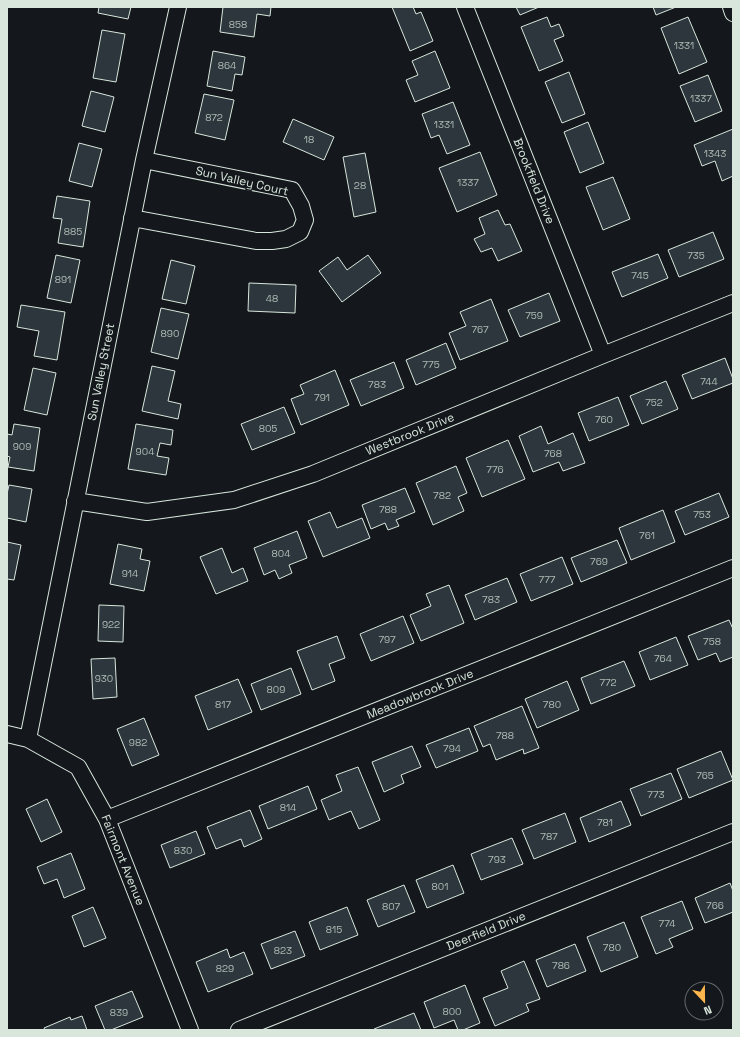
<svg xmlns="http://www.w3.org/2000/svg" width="740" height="1037" font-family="'Space Grotesk',sans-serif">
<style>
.building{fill:#2c363c;stroke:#d8e6dc}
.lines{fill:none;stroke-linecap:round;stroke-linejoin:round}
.street-casing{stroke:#d8e6dc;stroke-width:18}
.street{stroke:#14181c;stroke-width:16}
.labels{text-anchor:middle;stroke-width:3;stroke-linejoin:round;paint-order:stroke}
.number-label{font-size:10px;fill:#adbab4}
.street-label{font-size:12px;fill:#d8e6dc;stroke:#14181c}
</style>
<rect width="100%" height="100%" fill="#14181c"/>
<path class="building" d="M 99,7 L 131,7 L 128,19 L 98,13 Z
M 223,7 L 271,7 L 270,16 L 257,14 L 254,37 L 220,32 Z
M 392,7 L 413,7 L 416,14 L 421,12 L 433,41 L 410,51 Z
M 516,7 L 539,7 L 520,15 Z
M 653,7 L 676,7 L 656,15 Z
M 547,17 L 551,27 L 559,24 L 564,36 L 554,40 L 563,61 L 539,71 L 521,27 Z
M 688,17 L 707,62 L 679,74 L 661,28 Z
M 102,30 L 125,34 L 116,82 L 93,78 Z
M 213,51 L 245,57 L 242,75 L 235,74 L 232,91 L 207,86 Z
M 435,51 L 450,88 L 415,102 L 406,80 L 418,75 L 412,61 Z
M 569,72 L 585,114 L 562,123 L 545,82 Z
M 708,75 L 722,111 L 695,122 L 680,86 Z
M 91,91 L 114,97 L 105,132 L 82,126 Z
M 204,94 L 234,100 L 225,140 L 195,133 Z
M 453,102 L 470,145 L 447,154 L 439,135 L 431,138 L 422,114 Z
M 293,119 L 334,137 L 324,160 L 283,142 Z
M 588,122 L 604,163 L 580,173 L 564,132 Z
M 733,129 L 733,176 L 722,181 L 715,161 L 702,166 L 694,145 Z
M 79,143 L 102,149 L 92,187 L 69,181 Z
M 480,152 L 497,195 L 457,212 L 439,168 Z
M 365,153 L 376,212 L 354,217 L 343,157 Z
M 613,177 L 630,219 L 603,230 L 586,187 Z
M 57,196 L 90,201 L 83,247 L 58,243 L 62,219 L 53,218 Z
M 498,210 L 505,225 L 510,224 L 522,251 L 498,261 L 492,248 L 481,252 L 474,239 L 485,234 L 479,218 Z
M 713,232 L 724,259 L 679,277 L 668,250 Z
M 658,254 L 668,278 L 622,297 L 612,272 Z
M 56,255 L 80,260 L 71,303 L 47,298 Z
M 368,255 L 381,273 L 342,302 L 319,271 L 338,257 L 347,270 Z
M 171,260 L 195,266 L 186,304 L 162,299 Z
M 249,283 L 296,285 L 295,313 L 248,311 Z
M 549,293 L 560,321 L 520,337 L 508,310 Z
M 491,299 L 508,341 L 460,360 L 449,333 L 466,326 L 460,312 Z
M 21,305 L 65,312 L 57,360 L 34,356 L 39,331 L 17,327 Z
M 161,308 L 189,314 L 178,359 L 151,352 Z
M 446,343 L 456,368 L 416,385 L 406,360 Z
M 725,358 L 733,379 L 733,383 L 692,399 L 682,375 Z
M 394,362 L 404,388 L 361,406 L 350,380 Z
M 152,366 L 175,371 L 168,401 L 181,404 L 178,419 L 142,411 Z
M 33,368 L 56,373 L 47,415 L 24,410 Z
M 335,370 L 349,405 L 301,425 L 291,399 L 304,394 L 300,385 Z
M 666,381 L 678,409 L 642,424 L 630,396 Z
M 618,397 L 629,425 L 589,441 L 578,413 Z
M 284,407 L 295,433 L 252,450 L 241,424 Z
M 14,424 L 40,428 L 34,471 L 8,467 L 10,457 L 7,456 L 7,434 L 12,435 Z
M 136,424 L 173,430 L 171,445 L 160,443 L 157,456 L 169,458 L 166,475 L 128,469 Z
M 541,426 L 548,444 L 573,433 L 585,463 L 563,471 L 559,462 L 533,472 L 519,436 Z
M 508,440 L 525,479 L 482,497 L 466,458 Z
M 456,466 L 467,493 L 458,497 L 464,511 L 433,525 L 416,483 Z
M 9,485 L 32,489 L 26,522 L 7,518 L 7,494 Z
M 405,488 L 415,512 L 396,520 L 399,526 L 388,530 L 385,523 L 371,529 L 362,505 Z
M 719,493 L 729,517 L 685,535 L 675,511 Z
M 663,510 L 675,542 L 631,560 L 619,528 Z
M 330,512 L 337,528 L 362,518 L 370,538 L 323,557 L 308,521 Z
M 297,531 L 307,558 L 289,565 L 292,573 L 279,579 L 275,570 L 264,575 L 254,548 Z
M 617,540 L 627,563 L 581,582 L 571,558 Z
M 7,542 L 21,545 L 14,580 L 7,579 Z
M 118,544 L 142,549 L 140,559 L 150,561 L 144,591 L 110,584 Z
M 222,548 L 232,573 L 243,568 L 248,581 L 216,594 L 200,557 Z
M 562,557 L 573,584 L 531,601 L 520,574 Z
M 507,578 L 517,602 L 475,620 L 465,595 Z
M 449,585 L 464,623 L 421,641 L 410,615 L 431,606 L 426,594 Z
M 99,605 L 124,606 L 123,642 L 98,641 Z
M 403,616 L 414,643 L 371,661 L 360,634 Z
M 729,620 L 733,629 L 733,657 L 720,662 L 716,653 L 698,660 L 688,636 Z
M 337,636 L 345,658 L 329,664 L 335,681 L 312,690 L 297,651 Z
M 676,637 L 688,665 L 650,680 L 639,652 Z
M 115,658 L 117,697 L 93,699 L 91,659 Z
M 624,661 L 635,686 L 591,704 L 581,678 Z
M 291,668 L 301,694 L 261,710 L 251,684 Z
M 238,679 L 252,712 L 208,730 L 195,696 Z
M 567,681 L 579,710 L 537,728 L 525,699 Z
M 522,706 L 539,748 L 524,754 L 523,749 L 496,760 L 490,744 L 483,747 L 474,726 Z
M 144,718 L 159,755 L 132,766 L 117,729 Z
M 469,728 L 478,751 L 436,768 L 426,745 Z
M 412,746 L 421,767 L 401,775 L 404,783 L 384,792 L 372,762 Z
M 721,751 L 733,780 L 689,798 L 677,769 Z
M 358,767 L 380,820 L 359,829 L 351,811 L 329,820 L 321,800 L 342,791 L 336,775 Z
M 671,773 L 682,799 L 641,816 L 630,789 Z
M 308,786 L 317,809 L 268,829 L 259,806 Z
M 47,799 L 62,832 L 41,842 L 26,809 Z
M 621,801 L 631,825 L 589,842 L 580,818 Z
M 250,810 L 262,839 L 244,847 L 241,839 L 216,849 L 207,827 Z
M 565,813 L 576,842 L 534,859 L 522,830 Z
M 196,831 L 205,854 L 170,868 L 161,845 Z
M 512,838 L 523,864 L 481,880 L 471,854 Z
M 71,853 L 85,889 L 64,898 L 57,879 L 44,884 L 37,867 Z
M 453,865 L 464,893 L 427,908 L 416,880 Z
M 730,883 L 733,891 L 733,912 L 705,923 L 695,898 Z
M 404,885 L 415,912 L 378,927 L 367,900 Z
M 682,901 L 693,929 L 669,939 L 673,947 L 656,954 L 641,917 Z
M 93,907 L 106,938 L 84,947 L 72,916 Z
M 347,907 L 358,935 L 320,950 L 309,922 Z
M 624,922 L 638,957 L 601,972 L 587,937 Z
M 295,931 L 305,956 L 271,969 L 261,944 Z
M 575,944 L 586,971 L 547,987 L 536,960 Z
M 227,949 L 230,958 L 244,952 L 253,974 L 208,992 L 196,962 Z
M 524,961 L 540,999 L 526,1004 L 529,1011 L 495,1026 L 483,998 L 508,988 L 501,971 Z
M 465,985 L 480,1023 L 463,1030 L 458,1030 L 454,1020 L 434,1028 L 424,1002 Z
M 132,991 L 143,1017 L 111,1030 L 105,1030 L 95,1006 Z
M 414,1013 L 421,1030 L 374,1030 L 374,1029 Z
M 82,1016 L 87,1030 L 45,1030 L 44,1028 L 70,1017 L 71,1020 Z"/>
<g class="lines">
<g class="street-casing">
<path id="street" d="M 465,7 L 603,355
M 731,7 L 733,13
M 132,218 L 256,241 L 272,241 L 286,239 L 300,232 L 305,220 L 301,206 L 292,190 L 144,160
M 75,501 L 147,512 L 234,500 L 313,474 L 603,355 L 733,303
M 7,734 L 28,739 L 78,767 L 107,819 L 190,1030
M 28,739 L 144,160 L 178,7
M 107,819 L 733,568
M 239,1030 L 733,832"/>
</g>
<use href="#street" class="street"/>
</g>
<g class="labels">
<g class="number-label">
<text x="238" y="28">858</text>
<text x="684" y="49">1331</text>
<text x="227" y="69">864</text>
<text x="701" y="102">1337</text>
<text x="214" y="121">872</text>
<text x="444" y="128">1331</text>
<text x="309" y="143">18</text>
<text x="715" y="157">1343</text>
<text x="468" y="186">1337</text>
<text x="360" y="189">28</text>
<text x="73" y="235">885</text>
<text x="696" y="259">735</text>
<text x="640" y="279">745</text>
<text x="63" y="283">891</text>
<text x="272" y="302">48</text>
<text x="534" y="319">759</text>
<text x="480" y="333">767</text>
<text x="170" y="337">890</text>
<text x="431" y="368">775</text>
<text x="709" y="385">744</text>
<text x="377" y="388">783</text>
<text x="322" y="401">791</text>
<text x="654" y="406">752</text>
<text x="604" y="423">760</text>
<text x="268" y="432">805</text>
<text x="22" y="450">909</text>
<text x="145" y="455">904</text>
<text x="553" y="457">768</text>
<text x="495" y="473">776</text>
<text x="442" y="499">782</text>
<text x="388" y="513">788</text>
<text x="702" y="518">753</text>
<text x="647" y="539">761</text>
<text x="281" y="557">804</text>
<text x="599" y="565">769</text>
<text x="130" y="577">914</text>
<text x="547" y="583">777</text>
<text x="491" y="603">783</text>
<text x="111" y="628">922</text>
<text x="387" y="643">797</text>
<text x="712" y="645">758</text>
<text x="663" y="662">764</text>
<text x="104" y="682">930</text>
<text x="608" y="686">772</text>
<text x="276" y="693">809</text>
<text x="223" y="708">817</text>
<text x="552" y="708">780</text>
<text x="505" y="739">788</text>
<text x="138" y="746">982</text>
<text x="452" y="752">794</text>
<text x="705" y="779">765</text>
<text x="656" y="798">773</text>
<text x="288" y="811">814</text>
<text x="605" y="826">781</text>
<text x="549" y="840">787</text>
<text x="183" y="854">830</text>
<text x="497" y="863">793</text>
<text x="440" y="890">801</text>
<text x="715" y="909">766</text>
<text x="391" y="910">807</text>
<text x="667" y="927">774</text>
<text x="334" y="933">815</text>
<text x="612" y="951">780</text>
<text x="283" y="954">823</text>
<text x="561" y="969">786</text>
<text x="225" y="972">829</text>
<text x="452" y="1015">800</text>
<text x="119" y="1016">839</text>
</g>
<g class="street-label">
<text transform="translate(242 181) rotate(13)" y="4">Sun Valley Court</text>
<text transform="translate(534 181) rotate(68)" y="4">Brookfield Drive</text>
<text transform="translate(101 372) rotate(-79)" y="4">Sun Valley Street</text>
<text transform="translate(410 434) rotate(-22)" y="4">Westbrook Drive</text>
<text transform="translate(420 694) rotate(-22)" y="4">Meadowbrook Drive</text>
<text transform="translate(123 860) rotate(68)" y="4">Fairmont Avenue</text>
<text transform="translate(486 931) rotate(-22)" y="4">Deerfield Drive</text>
</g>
</g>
<rect width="740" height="1037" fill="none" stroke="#d8e6dc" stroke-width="16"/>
<g transform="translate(704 1001) rotate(158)"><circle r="19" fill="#14181c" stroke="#626a69"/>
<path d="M0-3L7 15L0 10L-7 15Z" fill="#ffb74d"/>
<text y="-6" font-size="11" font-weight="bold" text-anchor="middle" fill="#d8e6dc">N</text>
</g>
</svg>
